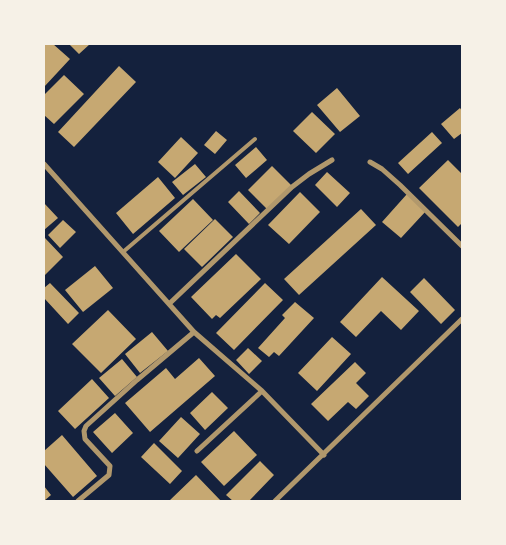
<svg xmlns="http://www.w3.org/2000/svg" width="506" height="545" font-family="'Crimson Pro',serif">
<style>
.building{fill:#c6a872}
.lines{fill:none;stroke-linecap:round;stroke-linejoin:round}
.service{stroke:#b1986c;stroke-width:4}
.minor{stroke:#b1986c;stroke-width:5}
</style>
<rect width="100%" height="100%" fill="#14213d"/>
<path class="building" d="M 44,44 L 53,44 L 70,59 L 44,87 Z
M 69,44 L 90,44 L 79,54 Z
M 119,66 L 136,82 L 74,147 L 58,132 Z
M 64,75 L 84,94 L 54,124 L 44,115 L 44,95 Z
M 337,88 L 360,116 L 340,132 L 317,105 Z
M 460,108 L 462,111 L 462,133 L 454,139 L 441,124 Z
M 312,112 L 335,134 L 316,153 L 293,131 Z
M 216,131 L 227,140 L 215,154 L 204,145 Z
M 432,132 L 442,143 L 408,174 L 398,163 Z
M 181,137 L 198,153 L 175,178 L 158,162 Z
M 256,147 L 267,160 L 246,178 L 235,165 Z
M 448,160 L 462,174 L 462,223 L 458,227 L 419,188 Z
M 195,164 L 206,177 L 183,195 L 172,182 Z
M 272,166 L 292,186 L 268,210 L 248,190 Z
M 327,172 L 350,193 L 337,207 L 315,185 Z
M 158,177 L 175,198 L 133,234 L 116,213 Z
M 239,191 L 260,213 L 249,224 L 228,202 Z
M 300,192 L 320,212 L 289,244 L 268,225 Z
M 407,194 L 426,211 L 401,238 L 382,222 Z
M 193,199 L 213,220 L 179,252 L 159,231 Z
M 44,203 L 58,218 L 44,230 Z
M 361,209 L 376,225 L 299,295 L 284,279 Z
M 215,219 L 233,237 L 202,267 L 184,249 Z
M 63,220 L 76,232 L 60,248 L 48,235 Z
M 45,238 L 63,257 L 44,276 L 44,239 Z
M 236,254 L 261,279 L 220,318 L 216,315 L 212,319 L 191,297 Z
M 95,266 L 113,288 L 83,312 L 65,290 Z
M 382,277 L 419,311 L 401,330 L 381,311 L 356,337 L 340,322 Z
M 424,278 L 455,310 L 441,324 L 410,292 Z
M 50,283 L 79,313 L 68,324 L 44,298 L 44,288 Z
M 265,283 L 283,300 L 234,350 L 216,333 Z
M 295,302 L 314,318 L 279,356 L 274,352 L 269,357 L 258,348 L 285,318 L 282,315 Z
M 108,310 L 136,339 L 101,373 L 72,344 Z
M 152,332 L 168,351 L 140,373 L 125,354 Z
M 332,337 L 351,354 L 317,391 L 298,373 Z
M 248,348 L 262,361 L 249,374 L 236,360 Z
M 199,358 L 215,376 L 150,432 L 125,403 L 166,368 L 175,379 Z
M 122,359 L 137,377 L 115,396 L 99,378 Z
M 355,362 L 366,373 L 356,383 L 369,396 L 356,409 L 348,402 L 328,421 L 311,404 Z
M 92,379 L 109,398 L 75,429 L 58,411 Z
M 212,392 L 228,408 L 205,430 L 190,413 Z
M 115,413 L 133,433 L 112,453 L 93,432 Z
M 181,417 L 200,434 L 178,458 L 159,441 Z
M 234,431 L 257,455 L 224,486 L 201,462 Z
M 62,435 L 97,476 L 73,497 L 44,464 L 44,451 Z
M 154,443 L 182,471 L 170,484 L 141,457 Z
M 260,461 L 274,475 L 249,501 L 233,501 L 226,495 Z
M 196,475 L 221,501 L 169,501 Z
M 44,486 L 51,495 L 44,501 Z"/>
<g class="lines">
<path class="service" d="M 123,252 L 255,139"/>
<path class="minor" d="M 370,162 L 382,169 L 400,185 L 462,246
M 44,164 L 194,332 L 262,391 L 324,455
M 169,304 L 292,187 L 309,174 L 332,160
M 197,451 L 262,391
M 78,501 L 109,475 L 110,466 L 85,439 L 84,431 L 86,426 L 137,380 L 194,332
M 275,501 L 462,319"/>
</g>
<rect width="506" height="545" fill="none" stroke="#f6f1e7" stroke-width="90"/>
</svg>
